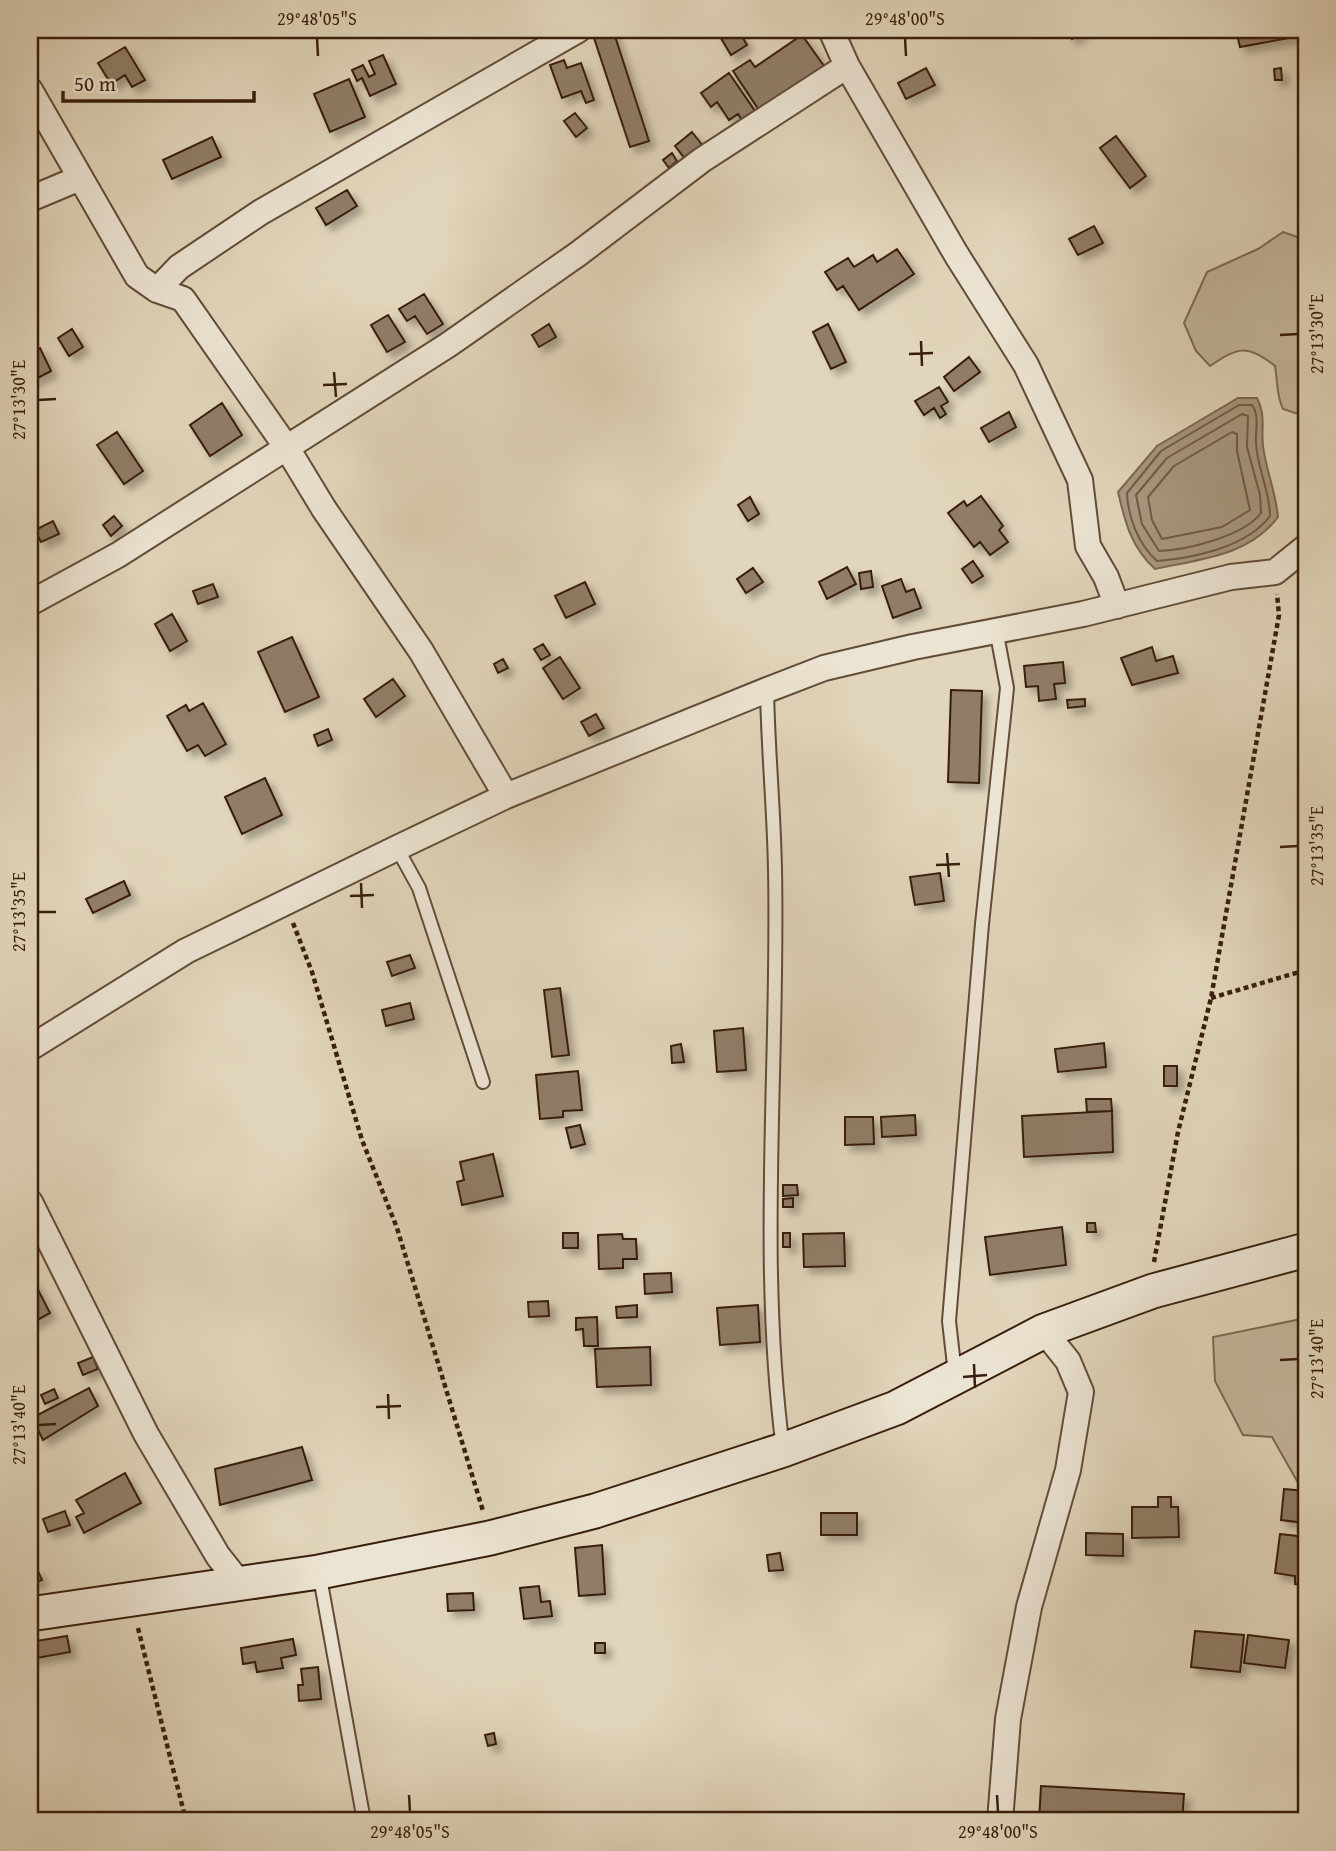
<svg xmlns="http://www.w3.org/2000/svg" width="1336" height="1851" font-family="'Gentium Book Plus',serif">
<style>
.green{fill:#c4b69d;stroke:#7e6a54;stroke-width:2}
.water{fill:#a89780;stroke:#7b6752;stroke-width:2}
.lines{fill:none;stroke-linecap:round;stroke-linejoin:round}
.shore{stroke:#705a46;stroke-width:2}
.building{fill:#907d67;stroke:#381e0c;stroke-width:2;filter:url(#shadow)}
.lane-casing{stroke:#624c38;stroke-width:16}
.street-casing{stroke:#624c38;stroke-width:28}
.secondary-casing{stroke:#381e0c;stroke-width:37}
.path{stroke:#381e0c;stroke-width:4.5;stroke-dasharray:5 3.5;stroke-linecap:butt}
.lane{stroke:#ece4d3;stroke-width:12}
.street{stroke:#ece4d3;stroke-width:24}
.secondary{stroke:#ece4d3;stroke-width:33}
.ticks{fill:none;stroke:#381e0c;stroke-width:2.5}
.neatline{fill:none;stroke:#381e0c;stroke-width:2.5}
.ticks-label{font-size:18px;text-anchor:middle;fill:#381e0c}
</style>
<defs>
<filter id="shadow"><feDropShadow dx="6" dy="6" stdDeviation="3.5" flood-color="#0004"/></filter>
</defs>
<rect width="100%" height="100%" fill="#e1d5bb"/>
<filter id="stains"><feTurbulence type="fractalNoise" baseFrequency=".00286" numOctaves="4"/><feColorMatrix values="0 0 0 0 .2 0 0 0 0 .09 0 0 0 0 .02 0 0 0 .5 -.17"/></filter>
<radialGradient id="worn" r=".72"><stop offset=".6" stop-color="#630" stop-opacity="0"/><stop offset="1" stop-color="#630" stop-opacity=".3"/></radialGradient>
<path class="green" d="M 1283,232 L 1306,240 L 1306,412 L 1301,415 L 1283,409 C 1276,395 1278,382 1275,366 C 1247,344 1238,347 1210,366 L 1196,351 L 1184,323 L 1207,272 L 1258,249 Z
M 1306,1318 L 1306,1478 L 1297,1481 L 1272,1437 L 1243,1435 L 1215,1381 L 1213,1337 Z"/>
<path class="water" d="M 1238,398 L 1257,398 C 1266,415 1261,427 1263,446 C 1266,470 1276,493 1278,517 C 1249,556 1200,559 1155,569 C 1131,547 1125,522 1118,492 L 1157,446 Z"/>
<g class="lines">
<path class="shore" d="M 1239,405 L 1252,405 C 1260,416 1255,430 1256,443 C 1257,468 1270,491 1270,516 C 1247,547 1194,558 1157,561 C 1138,544 1128,517 1127,493 L 1161,451 Z
M 1242,414 L 1248,416 L 1247,447 L 1260,495 L 1261,513 C 1244,536 1187,550 1159,551 L 1142,524 L 1136,495 L 1167,458 Z
M 1232,432 L 1237,434 L 1237,451 L 1250,510 L 1222,527 L 1162,539 L 1152,520 L 1148,497 L 1174,466 Z"/>
</g>
<path class="building" d="M 613,30 L 649,141 L 630,147 L 593,35 Z
M 716,30 L 738,30 L 747,45 L 731,55 Z
M 1066,30 L 1085,30 L 1072,39 Z
M 1236,30 L 1306,30 L 1306,35 L 1240,47 Z
M 802,35 L 824,66 L 759,110 L 733,71 L 750,60 L 755,67 Z
M 125,47 L 145,80 L 132,87 L 125,75 L 111,84 L 98,63 Z
M 383,55 L 396,84 L 370,96 L 362,78 L 357,81 L 352,70 L 363,65 L 369,77 L 375,74 L 369,61 Z
M 564,60 L 567,68 L 581,63 L 594,100 L 586,103 L 581,91 L 562,98 L 550,65 Z
M 926,68 L 935,85 L 906,99 L 898,83 Z
M 1281,68 L 1282,80 L 1275,80 L 1274,69 Z
M 729,73 L 755,111 L 742,120 L 738,114 L 729,120 L 717,102 L 711,107 L 701,93 Z
M 349,79 L 365,117 L 330,132 L 314,94 Z
M 575,113 L 587,128 L 576,137 L 564,121 Z
M 692,132 L 703,146 L 686,160 L 675,146 Z
M 1116,136 L 1146,176 L 1130,188 L 1100,148 Z
M 212,137 L 221,157 L 172,179 L 163,160 Z
M 672,153 L 677,161 L 669,168 L 663,160 Z
M 347,190 L 357,206 L 326,225 L 316,208 Z
M 1094,226 L 1103,243 L 1078,255 L 1069,239 Z
M 897,249 L 914,274 L 859,310 L 843,286 L 837,290 L 825,272 L 848,258 L 854,267 L 873,255 L 877,262 Z
M 424,294 L 443,324 L 427,334 L 415,316 L 407,321 L 399,309 Z
M 388,315 L 405,342 L 387,352 L 371,325 Z
M 549,324 L 556,337 L 539,347 L 532,335 Z
M 828,324 L 846,362 L 831,369 L 813,332 Z
M 72,329 L 83,347 L 69,356 L 58,338 Z
M 40,348 L 51,371 L 30,382 L 30,353 Z
M 969,357 L 980,372 L 954,391 L 944,377 Z
M 939,387 L 948,402 L 941,406 L 946,414 L 940,418 L 934,408 L 924,415 L 915,401 Z
M 222,403 L 242,435 L 210,456 L 190,425 Z
M 1009,412 L 1016,427 L 989,442 L 981,428 Z
M 117,432 L 143,471 L 124,484 L 97,445 Z
M 981,496 L 1003,526 L 999,530 L 1008,542 L 990,555 L 980,542 L 974,547 L 948,513 L 964,501 L 967,506 Z
M 750,497 L 759,514 L 748,521 L 738,505 Z
M 114,516 L 122,526 L 111,536 L 103,525 Z
M 53,521 L 59,534 L 41,542 L 35,530 Z
M 973,561 L 983,576 L 972,583 L 962,569 Z
M 847,567 L 856,584 L 827,599 L 819,582 Z
M 753,568 L 763,582 L 746,593 L 737,579 Z
M 871,571 L 873,587 L 861,589 L 859,573 Z
M 901,579 L 906,592 L 914,589 L 921,608 L 893,618 L 882,586 Z
M 585,582 L 595,604 L 566,618 L 555,596 Z
M 213,584 L 218,597 L 198,604 L 193,591 Z
M 172,614 L 187,641 L 170,651 L 155,624 Z
M 292,637 L 319,697 L 285,712 L 258,652 Z
M 543,644 L 550,655 L 541,660 L 534,649 Z
M 1152,647 L 1156,661 L 1173,656 L 1178,673 L 1132,685 L 1121,658 Z
M 560,657 L 580,688 L 563,699 L 543,668 Z
M 503,659 L 508,668 L 498,673 L 494,664 Z
M 1063,662 L 1065,683 L 1054,684 L 1056,699 L 1039,701 L 1038,686 L 1026,687 L 1024,666 Z
M 393,679 L 405,696 L 376,717 L 364,699 Z
M 951,690 L 982,691 L 979,783 L 948,782 Z
M 1085,699 L 1085,706 L 1068,708 L 1067,700 Z
M 203,703 L 226,744 L 205,756 L 198,745 L 187,751 L 167,716 L 186,705 L 189,711 Z
M 596,714 L 604,728 L 589,736 L 581,722 Z
M 328,729 L 332,740 L 318,746 L 314,735 Z
M 265,778 L 282,815 L 242,834 L 225,797 Z
M 940,873 L 944,901 L 915,905 L 910,877 Z
M 124,881 L 130,895 L 93,913 L 86,899 Z
M 410,955 L 415,968 L 392,976 L 387,962 Z
M 560,988 L 569,1055 L 552,1057 L 544,990 Z
M 410,1003 L 414,1019 L 386,1026 L 382,1010 Z
M 743,1028 L 746,1070 L 717,1072 L 714,1031 Z
M 1104,1043 L 1106,1067 L 1058,1072 L 1055,1049 Z
M 681,1044 L 684,1062 L 672,1063 L 671,1046 Z
M 1164,1066 L 1177,1066 L 1177,1086 L 1164,1086 Z
M 578,1071 L 582,1110 L 563,1111 L 563,1117 L 540,1119 L 536,1075 Z
M 1086,1099 L 1111,1099 L 1112,1111 L 1087,1112 Z
M 1112,1111 L 1113,1152 L 1024,1157 L 1022,1116 Z
M 915,1115 L 916,1135 L 882,1137 L 881,1117 Z
M 845,1117 L 873,1117 L 874,1144 L 845,1145 Z
M 580,1125 L 585,1144 L 571,1148 L 566,1128 Z
M 493,1154 L 503,1196 L 462,1205 L 457,1182 L 464,1180 L 460,1162 Z
M 783,1185 L 797,1185 L 798,1195 L 783,1196 Z
M 793,1198 L 793,1207 L 783,1207 L 783,1199 Z
M 1087,1223 L 1095,1223 L 1096,1232 L 1087,1232 Z
M 1062,1227 L 1066,1265 L 990,1275 L 985,1237 Z
M 563,1233 L 578,1233 L 578,1248 L 563,1248 Z
M 783,1233 L 790,1233 L 790,1247 L 783,1247 Z
M 844,1233 L 845,1266 L 804,1267 L 803,1234 Z
M 622,1234 L 623,1239 L 636,1239 L 637,1259 L 623,1259 L 623,1268 L 599,1269 L 598,1235 Z
M 671,1273 L 672,1292 L 645,1294 L 644,1274 Z
M 33,1280 L 50,1313 L 30,1324 L 30,1282 Z
M 548,1301 L 549,1316 L 529,1317 L 528,1302 Z
M 637,1305 L 637,1317 L 617,1318 L 616,1307 Z
M 758,1305 L 760,1342 L 720,1345 L 717,1308 Z
M 597,1317 L 598,1346 L 584,1346 L 583,1329 L 576,1330 L 576,1318 Z
M 650,1347 L 651,1385 L 597,1387 L 595,1349 Z
M 93,1357 L 98,1369 L 83,1375 L 78,1363 Z
M 89,1388 L 98,1406 L 43,1440 L 32,1418 Z
M 54,1389 L 58,1398 L 45,1404 L 41,1395 Z
M 302,1447 L 312,1480 L 220,1505 L 215,1469 Z
M 125,1473 L 141,1503 L 84,1533 L 76,1517 L 84,1513 L 76,1500 Z
M 1284,1489 L 1306,1491 L 1306,1523 L 1281,1520 Z
M 1158,1497 L 1171,1497 L 1171,1507 L 1178,1507 L 1179,1537 L 1132,1538 L 1132,1507 L 1158,1507 Z
M 65,1511 L 70,1525 L 48,1532 L 43,1519 Z
M 821,1513 L 857,1513 L 857,1535 L 821,1535 Z
M 1086,1533 L 1123,1534 L 1123,1556 L 1086,1555 Z
M 1280,1534 L 1306,1537 L 1306,1585 L 1295,1584 L 1295,1576 L 1275,1573 Z
M 602,1545 L 605,1594 L 579,1596 L 575,1548 Z
M 780,1553 L 783,1570 L 769,1571 L 767,1555 Z
M 37,1569 L 42,1580 L 30,1585 L 30,1573 Z
M 539,1586 L 541,1602 L 550,1601 L 552,1616 L 524,1619 L 520,1588 Z
M 473,1593 L 474,1610 L 448,1611 L 447,1594 Z
M 1195,1631 L 1244,1635 L 1240,1672 L 1191,1667 Z
M 1248,1635 L 1289,1640 L 1285,1668 L 1244,1663 Z
M 67,1636 L 70,1652 L 31,1659 L 30,1642 Z
M 293,1639 L 296,1655 L 281,1658 L 283,1668 L 257,1672 L 255,1662 L 243,1664 L 241,1648 Z
M 595,1643 L 605,1643 L 605,1653 L 595,1653 Z
M 1306,1656 L 1306,1673 L 1302,1674 L 1300,1657 Z
M 318,1667 L 321,1699 L 299,1701 L 298,1685 L 303,1685 L 301,1669 Z
M 494,1733 L 496,1744 L 488,1746 L 485,1735 Z
M 1041,1786 L 1184,1794 L 1182,1821 L 1039,1821 Z"/>
<g class="lines">
<g class="lane-casing">
<path id="lane" d="M 767,690 C 768,750 774,810 775,870 C 779,1062 758,1257 783,1449
M 397,848 L 419,888 L 483,1082
M 955,1374 L 949,1321 L 982,924 L 1007,688 L 996,629
M 319,1572 L 364,1821"/>
</g>
<g class="street-casing">
<path id="street" d="M 831,30 L 847,66 L 956,254 L 1026,365 L 1080,480 L 1088,546 L 1106,577 L 1117,606
M 30,90 L 137,276 L 157,290 L 183,299 L 287,448 L 324,509 L 421,651 L 506,796
M 30,199 L 80,178
M 157,290 L 179,267 L 261,212 L 578,30
M 30,603 L 118,555 L 448,345 L 578,254 L 702,160 L 847,66
M 30,1048 L 186,951 L 397,848 L 506,796 L 767,690 L 824,668 L 913,647 L 1083,614 L 1231,577 L 1275,572 L 1306,547
M 30,1202 L 146,1434 L 218,1556 L 241,1585
M 1000,1821 L 1008,1719 L 1029,1607 L 1068,1470 L 1081,1392 L 1068,1361 L 1044,1331"/>
</g>
<g class="secondary-casing">
<path id="secondary" d="M 30,1614 L 319,1572 L 490,1538 L 595,1511 L 783,1450 L 896,1408 L 1044,1331 L 1153,1291 L 1306,1250"/>
</g>
<path class="path" d="M 293,923 L 312,972 L 362,1140 L 397,1228 L 483,1511
M 1211,998 L 1306,970
M 1154,1262 L 1178,1132 L 1211,998 L 1279,615 L 1277,594
M 138,1628 L 186,1821"/>
<use href="#lane" class="lane"/>
<use href="#street" class="street"/>
<use href="#secondary" class="secondary"/>
</g>
<path class="ticks" d="M 317,38 L 318,56M 905,38 L 906,56M 1280,335 L 1298,334M 921,341 L 922,366M 909,354 L 933,353M 334,372 L 336,397M 323,385 L 347,384M 38,400 L 56,399M 1280,847 L 1298,846M 947,853 L 949,877M 936,865 L 960,864M 361,883 L 362,908M 350,896 L 374,895M 38,912 L 56,912M 1280,1360 L 1298,1359M 974,1364 L 975,1388M 963,1377 L 987,1375M 388,1394 L 389,1419M 376,1407 L 401,1406M 38,1425 L 56,1424M 409,1795 L 410,1812M 997,1795 L 998,1812"/>
<rect width="1336" height="1851" fill="none" stroke="#e1d5bb" stroke-width="77"/>
<path d="M63 91v10h191v-10" fill="none" stroke="#381e0c" stroke-width="3.5"/>
<text x="74" y="91" font-size="21" fill="#381e0c" stroke="#ece4d3" stroke-width="5" paint-order="stroke">50 m</text>
<rect x="38" y="38" width="1260" height="1774" class="neatline"/>
<g class="ticks-label">
<text x="317" y="25">29°48'05"S</text>
<text x="905" y="25">29°48'00"S</text>
<text transform="translate(1317 334) rotate(-90)" y="6">27°13'30"E</text>
<text transform="translate(19 400) rotate(-90)" y="6">27°13'30"E</text>
<text transform="translate(1317 846) rotate(-90)" y="6">27°13'35"E</text>
<text transform="translate(19 912) rotate(-90)" y="6">27°13'35"E</text>
<text transform="translate(1317 1359) rotate(-90)" y="6">27°13'40"E</text>
<text transform="translate(19 1425) rotate(-90)" y="6">27°13'40"E</text>
<text x="410" y="1838">29°48'05"S</text>
<text x="998" y="1838">29°48'00"S</text>
</g>
<rect width="100%" height="100%" filter="url(#stains)"/>
<rect width="100%" height="100%" fill="url(#worn)"/>
</svg>
